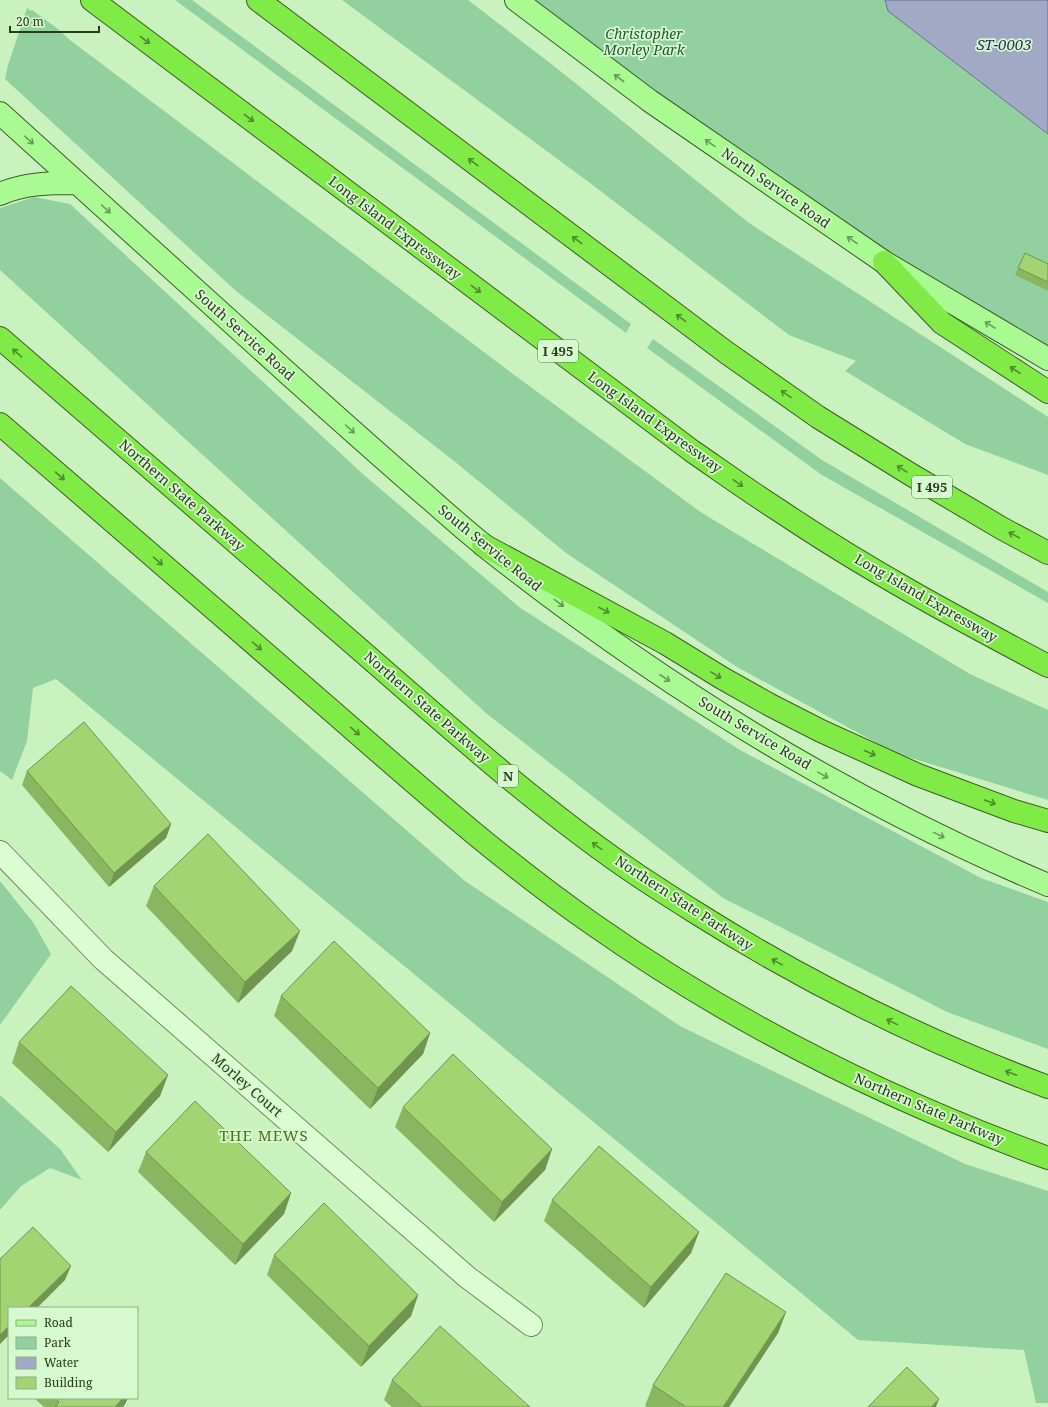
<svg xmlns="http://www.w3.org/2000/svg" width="1048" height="1407" font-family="'Noto Serif',serif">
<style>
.green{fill:#92d19f}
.water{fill:#a2a9c4;stroke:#696f93}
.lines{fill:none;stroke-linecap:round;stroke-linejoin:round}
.minor-casing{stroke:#6a8d55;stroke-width:24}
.major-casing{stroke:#3f5a2a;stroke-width:24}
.highway-casing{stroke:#3f5a2a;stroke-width:24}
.minor{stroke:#dcfcd3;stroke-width:22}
.major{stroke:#a9fa92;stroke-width:22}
.highway{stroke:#80eb46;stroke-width:22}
.wall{fill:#8bb661}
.shaded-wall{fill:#71944f}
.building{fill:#a2d471;stroke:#71944f}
.oneway{stroke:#508a2e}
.oneway2{stroke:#699a56}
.labels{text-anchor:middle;stroke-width:3.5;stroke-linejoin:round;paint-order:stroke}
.shield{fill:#d7f9cf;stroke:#5d7451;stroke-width:1}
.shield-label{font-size:13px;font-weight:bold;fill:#293b1b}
.park-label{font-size:14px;font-style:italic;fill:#205933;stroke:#d7f9cf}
.street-label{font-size:14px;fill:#293b1b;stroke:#d7f9cf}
.water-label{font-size:15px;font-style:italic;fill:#2a295c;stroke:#d7f9cf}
.neighbourhood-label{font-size:15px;letter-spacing:1px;fill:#526c16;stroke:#d7f9cf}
</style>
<rect width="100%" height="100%" fill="#caf2bf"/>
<path class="green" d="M 175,0 L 192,0 L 631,324 L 626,333 Z
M 342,0 L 468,0 L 554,66 L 749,223 L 1048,417 L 1048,475 L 965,444 L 845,371 L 856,361 L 789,335 L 590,183 Z
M 518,0 L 885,0 L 888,11 L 1048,134 L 1048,354 L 882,255 Z
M 27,8 L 31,11 L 32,10 L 58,29 L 70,40 L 513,374 L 702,513 L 970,674 L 1048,710 L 1048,800 L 895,753 L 737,667 L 566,553 L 454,461 L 236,291 L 5,79 L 8,65 Z
M 34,197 L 70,204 L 364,475 L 519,607 L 740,750 L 981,878 L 1048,902 L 1048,1049 L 947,1012 L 723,898 L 487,714 L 0,270 L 0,208 Z
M 653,339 L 822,460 L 1048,592 L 1048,603 L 822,475 L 647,348 Z
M 0,478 L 465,881 L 680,1026 L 965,1164 L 1048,1191 L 1048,1403 L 1036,1403 L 1024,1350 L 858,1340 L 56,679 L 33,688 L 27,741 L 12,780 L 0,771 Z
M 0,881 L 33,922 L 51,954 L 0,1025 Z
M 0,1095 L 60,1149 L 82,1180 L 50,1168 L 21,1186 L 0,1210 Z"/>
<path class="water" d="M 885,0 L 1048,0 L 1048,134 L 888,11 Z"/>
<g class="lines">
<g class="minor-casing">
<path id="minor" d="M 0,852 L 103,959 L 467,1277 L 531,1325"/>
</g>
<g class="major-casing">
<path id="major" d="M 516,0 L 650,101 L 884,262 L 1048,359
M 0,113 C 94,199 189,284 283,369 C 332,413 381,457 431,500 C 449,516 467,532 486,547 C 657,683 846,800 1048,885
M 0,194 C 25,183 50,183 77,183"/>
</g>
<g class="highway-casing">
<path id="highway" d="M 92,0 L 692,451 C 721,471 750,492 780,511 C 866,569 957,618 1048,666
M 258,0 L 727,353 L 818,417 L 910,474 L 1003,529 L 1048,553
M 884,262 L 942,323 L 1048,392
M 0,338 C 117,439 233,540 350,641 C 440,719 529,800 627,868 C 650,884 674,899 698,914 C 809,984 925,1041 1048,1087
M 0,424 C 112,520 222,616 333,712 C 418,786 502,861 594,925 C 734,1023 888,1100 1048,1158
M 483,545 L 665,643 L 722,678 L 772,706 L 821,731 L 918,775 L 1014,811 L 1048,821"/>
</g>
<use href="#minor" class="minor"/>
<use href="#major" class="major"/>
<use href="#highway" class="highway"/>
</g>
<path class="wall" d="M 1048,264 L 1048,291 L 1015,275 L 1018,268 Z
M 27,771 L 171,824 L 166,838 L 109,887 L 22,785 Z
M 154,886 L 292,951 L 238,1003 L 146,906 Z
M 281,996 L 430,1033 L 423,1054 L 370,1109 L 274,1016 Z
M 19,1042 L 168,1075 L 160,1096 L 108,1152 L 12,1063 Z
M 403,1107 L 552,1149 L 545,1170 L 494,1222 L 395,1127 Z
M 146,1152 L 291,1193 L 284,1214 L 235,1265 L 138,1172 Z
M 552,1200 L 699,1232 L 691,1253 L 644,1308 L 544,1221 Z
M 274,1255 L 418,1295 L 411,1316 L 361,1367 L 267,1275 Z
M 786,1312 L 778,1333 L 729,1407 L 647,1407 L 645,1406 L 653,1385 Z
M 392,1380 L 530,1407 L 392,1407 L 384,1400 Z
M 34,1398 L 128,1398 L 125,1404 L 123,1407 L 44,1407 Z"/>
<path class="shaded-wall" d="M 171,824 L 166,838 L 109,887 L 114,873 Z
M 300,931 L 292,951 L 238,1003 L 245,982 Z
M 430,1033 L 423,1054 L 370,1109 L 378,1088 Z
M 168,1075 L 160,1096 L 108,1152 L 116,1132 Z
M 552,1149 L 545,1170 L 494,1222 L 502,1202 Z
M 291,1193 L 284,1214 L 235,1265 L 243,1244 Z
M 699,1232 L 691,1253 L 644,1308 L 651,1287 Z
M 71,1266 L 65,1280 L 37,1308 L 28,1308 Z
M 418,1295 L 411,1316 L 361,1367 L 369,1346 Z
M 786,1312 L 778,1333 L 729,1407 L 723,1407 Z
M 9,1326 L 9,1335 L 0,1344 L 0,1335 Z
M 123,1398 L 128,1398 L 125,1404 L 123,1407 L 115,1407 Z
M 939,1399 L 936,1407 L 931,1407 Z"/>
<path class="building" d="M 1025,253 L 1048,264 L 1048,282 L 1018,268 Z
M 84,722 L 171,824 L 114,873 L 27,771 Z
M 208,834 L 300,931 L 245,982 L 154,886 Z
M 334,941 L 430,1033 L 378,1088 L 281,996 Z
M 71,986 L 168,1075 L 116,1132 L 19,1042 Z
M 453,1054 L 552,1149 L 502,1202 L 403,1107 Z
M 195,1101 L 291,1193 L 243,1244 L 146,1152 Z
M 599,1146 L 699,1232 L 651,1287 L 552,1200 Z
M 324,1203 L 418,1295 L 369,1346 L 274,1255 Z
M 33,1227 L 71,1266 L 28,1308 L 9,1308 L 9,1326 L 0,1335 L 0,1259 Z
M 726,1273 L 786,1312 L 723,1407 L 686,1407 L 653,1385 Z
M 440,1326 L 530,1407 L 422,1407 L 392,1380 Z
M 907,1367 L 939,1399 L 931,1407 L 868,1407 Z
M 55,1398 L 123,1398 L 115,1407 L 55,1407 L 59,1402 Z"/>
<defs><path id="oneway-shaft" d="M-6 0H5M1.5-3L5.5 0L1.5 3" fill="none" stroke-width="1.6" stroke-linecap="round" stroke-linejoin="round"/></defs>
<g class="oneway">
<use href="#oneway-shaft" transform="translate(145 40) rotate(37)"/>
<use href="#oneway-shaft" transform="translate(249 118) rotate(37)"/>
<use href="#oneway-shaft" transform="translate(473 162) rotate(-143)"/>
<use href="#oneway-shaft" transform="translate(577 240) rotate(-143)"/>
<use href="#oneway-shaft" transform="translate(476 289) rotate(37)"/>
<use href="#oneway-shaft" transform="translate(681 318) rotate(-143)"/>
<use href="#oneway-shaft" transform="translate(17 353) rotate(-139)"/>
<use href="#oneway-shaft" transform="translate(1015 370) rotate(-147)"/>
<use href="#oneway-shaft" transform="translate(786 394) rotate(-145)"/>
<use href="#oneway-shaft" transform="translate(902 469) rotate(-148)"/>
<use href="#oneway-shaft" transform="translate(60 476) rotate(41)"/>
<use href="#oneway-shaft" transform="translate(738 483) rotate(35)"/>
<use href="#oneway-shaft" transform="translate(1014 535) rotate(-152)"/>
<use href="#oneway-shaft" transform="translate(158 561) rotate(41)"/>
<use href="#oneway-shaft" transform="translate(604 610) rotate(28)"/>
<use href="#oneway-shaft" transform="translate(257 646) rotate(41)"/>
<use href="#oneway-shaft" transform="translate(716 675) rotate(32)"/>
<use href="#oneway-shaft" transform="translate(355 731) rotate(41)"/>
<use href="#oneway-shaft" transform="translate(870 753) rotate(24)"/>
<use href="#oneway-shaft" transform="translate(990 802) rotate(20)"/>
<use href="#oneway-shaft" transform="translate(597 846) rotate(-144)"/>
<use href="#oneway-shaft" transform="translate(777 962) rotate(-151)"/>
<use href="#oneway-shaft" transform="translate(892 1022) rotate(-154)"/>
<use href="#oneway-shaft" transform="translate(1011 1073) rotate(-159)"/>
</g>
<g class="oneway2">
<use href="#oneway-shaft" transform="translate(619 78) rotate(-143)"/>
<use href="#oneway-shaft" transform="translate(29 140) rotate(42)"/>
<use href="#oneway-shaft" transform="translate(710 143) rotate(-145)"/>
<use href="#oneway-shaft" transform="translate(106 209) rotate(42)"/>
<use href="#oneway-shaft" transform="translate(852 240) rotate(-145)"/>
<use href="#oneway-shaft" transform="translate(990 325) rotate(-149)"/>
<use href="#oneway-shaft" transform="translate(350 429) rotate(42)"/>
<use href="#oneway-shaft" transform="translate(559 603) rotate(37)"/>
<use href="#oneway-shaft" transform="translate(665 678) rotate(33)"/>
<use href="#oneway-shaft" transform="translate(823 775) rotate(29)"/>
<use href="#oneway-shaft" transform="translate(939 835) rotate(26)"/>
</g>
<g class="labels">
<g class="shield">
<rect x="538" y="340" width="40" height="22" rx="3"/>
<rect x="912" y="476" width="40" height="22" rx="3"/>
<rect x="498" y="765" width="20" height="22" rx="3"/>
</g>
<g class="shield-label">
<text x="558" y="356">I 495</text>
<text x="932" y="492">I 495</text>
<text x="508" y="781">N</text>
</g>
<g class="park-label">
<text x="644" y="39">Christopher<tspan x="644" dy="16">Morley Park</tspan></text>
</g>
<g class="street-label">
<text transform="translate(776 188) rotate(35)" y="5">North Service Road</text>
<text transform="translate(395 228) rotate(37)" y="5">Long Island Expressway</text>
<text transform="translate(245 335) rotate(42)" y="5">South Service Road</text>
<text transform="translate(655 422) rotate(36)" y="5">Long Island Expressway</text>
<text transform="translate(182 495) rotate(41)" y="5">Northern State Parkway</text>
<text transform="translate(490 548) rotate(39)" y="5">South Service Road</text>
<text transform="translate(926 598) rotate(30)" y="5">Long Island Expressway</text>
<text transform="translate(427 707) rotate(41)" y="5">Northern State Parkway</text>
<text transform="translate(755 733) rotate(31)" y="5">South Service Road</text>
<text transform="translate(684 903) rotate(33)" y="5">Northern State Parkway</text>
<text transform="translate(247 1085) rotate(41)" y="5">Morley Court</text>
<text transform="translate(929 1109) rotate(23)" y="5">Northern State Parkway</text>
</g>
<g class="water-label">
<text x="1004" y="50">ST-0003</text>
</g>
<g class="neighbourhood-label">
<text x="264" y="1141">THE MEWS</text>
</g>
</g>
<rect x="8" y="1307" width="130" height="92" fill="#d7f9cf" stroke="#91ad87"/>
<rect x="16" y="1320" width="20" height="6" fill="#a9fa92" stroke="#91ad87"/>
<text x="44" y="1327" font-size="12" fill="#293b1b">Road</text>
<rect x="16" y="1337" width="20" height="12" fill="#92d19f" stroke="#91ad87"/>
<text x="44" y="1347" font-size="12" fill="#293b1b">Park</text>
<rect x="16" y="1357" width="20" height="12" fill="#a2a9c4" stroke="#91ad87"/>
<text x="44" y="1367" font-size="12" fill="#293b1b">Water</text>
<rect x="16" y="1377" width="20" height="12" fill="#a2d471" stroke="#91ad87"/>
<text x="44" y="1387" font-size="12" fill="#293b1b">Building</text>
<path d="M10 26v6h89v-6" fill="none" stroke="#293b1b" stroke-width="2"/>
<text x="16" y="26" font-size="12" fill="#293b1b" stroke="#d7f9cf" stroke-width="3" paint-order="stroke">20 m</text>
</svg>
